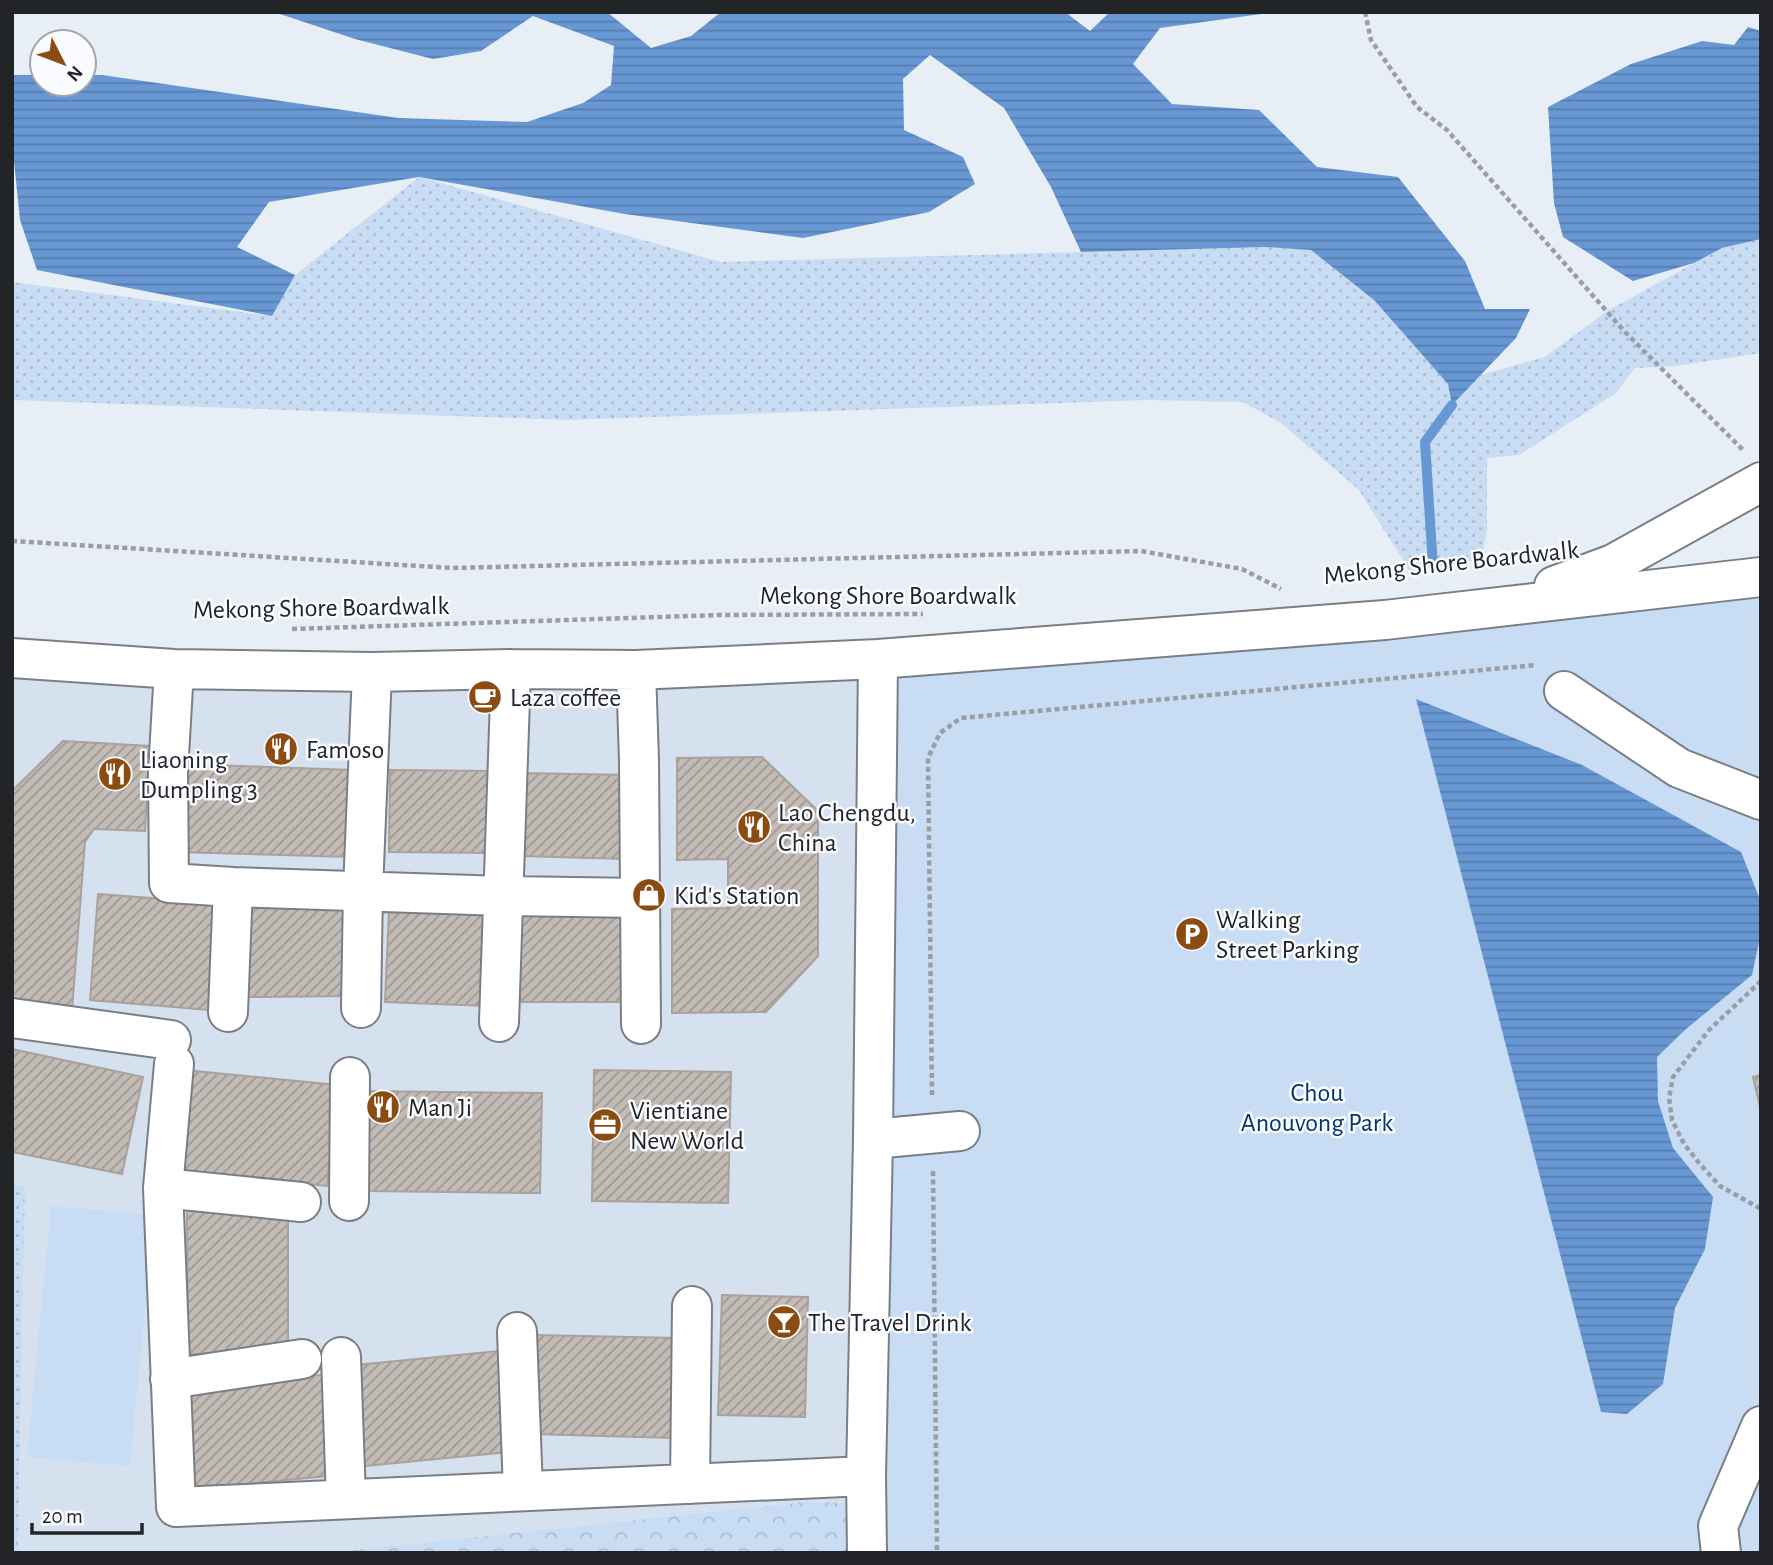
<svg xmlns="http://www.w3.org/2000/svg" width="1773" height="1565" font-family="'Alegreya Sans',sans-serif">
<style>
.built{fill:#d6e1ef}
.grass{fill:url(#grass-dots)}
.forest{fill:url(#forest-crowns)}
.park{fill:#c8dcf4}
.water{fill:url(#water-rules)}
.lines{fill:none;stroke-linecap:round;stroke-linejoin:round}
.stream{stroke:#6898d4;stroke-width:10}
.building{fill:url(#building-hatch);stroke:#a9a19b;stroke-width:2}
.minor-casing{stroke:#797f85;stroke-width:42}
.path{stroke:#999ea4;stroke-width:4.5;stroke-dasharray:5 3.5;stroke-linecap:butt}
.minor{stroke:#fff;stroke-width:38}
.labels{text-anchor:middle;stroke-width:5;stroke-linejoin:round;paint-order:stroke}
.street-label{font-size:26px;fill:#222427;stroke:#f9fbfe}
.poi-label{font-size:26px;fill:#222427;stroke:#f9fbfe;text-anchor:start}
.park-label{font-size:26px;fill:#02376c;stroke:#f9fbfe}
</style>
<defs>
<pattern id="grass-dots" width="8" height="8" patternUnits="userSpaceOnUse" patternTransform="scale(1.75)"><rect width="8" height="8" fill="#c8dcf4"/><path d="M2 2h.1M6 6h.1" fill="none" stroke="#acbdd1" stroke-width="1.8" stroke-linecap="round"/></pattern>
<pattern id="forest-crowns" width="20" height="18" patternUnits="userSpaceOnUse" patternTransform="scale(1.75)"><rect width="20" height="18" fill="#c8dcf4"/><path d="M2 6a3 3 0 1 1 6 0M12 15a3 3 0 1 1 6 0" fill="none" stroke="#acbdd1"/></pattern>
<pattern id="water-rules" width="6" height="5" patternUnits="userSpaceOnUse" patternTransform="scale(1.75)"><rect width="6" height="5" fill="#6898d4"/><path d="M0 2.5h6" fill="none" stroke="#557cac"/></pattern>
<pattern id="building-hatch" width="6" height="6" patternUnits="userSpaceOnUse" patternTransform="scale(1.75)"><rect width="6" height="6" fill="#c3bbb5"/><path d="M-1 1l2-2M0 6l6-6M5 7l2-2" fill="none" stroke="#9e9893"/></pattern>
</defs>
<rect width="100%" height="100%" fill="#e8eef6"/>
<path class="built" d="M 12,658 L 878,659 L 867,1503 L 805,1502 L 326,1553 L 18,1553 L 25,1188 L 12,1184 Z"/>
<path class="grass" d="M 419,177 L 721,262 L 1265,247 L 1311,250 L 1374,300 L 1448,384 L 1545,357 L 1607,311 L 1722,248 L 1761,239 L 1761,353 L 1676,366 L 1635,368 L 1616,393 L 1519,455 L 1487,458 L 1487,531 L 1481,560 L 1410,571 L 1359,490 L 1281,423 L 1243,402 L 1148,400 L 568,420 L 12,400 L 12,282 L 272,316 L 295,275 Z
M 12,1184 L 25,1188 L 18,1553 L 12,1553 Z"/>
<path class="forest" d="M 805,1502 L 867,1503 L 867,1553 L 326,1553 Z"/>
<path class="park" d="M 1761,577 L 1761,1553 L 867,1553 L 878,659 Z
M 51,1206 L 154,1215 L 130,1466 L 27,1457 Z"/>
<path class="water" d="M 274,12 L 607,12 L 651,48 L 691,36 L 721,12 L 1065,12 L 1090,31 L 1110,12 L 1276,12 L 1160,28 L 1133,64 L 1172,104 L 1259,110 L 1317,167 L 1398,177 L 1465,261 L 1485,309 L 1530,309 L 1516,338 L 1452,405 L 1448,384 L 1374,300 L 1311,250 L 1265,247 L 1081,252 L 1051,187 L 1004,108 L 930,55 L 903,79 L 904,130 L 963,157 L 975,184 L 929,212 L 803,238 L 625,214 L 419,177 L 269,202 L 237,247 L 295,275 L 272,316 L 37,270 L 20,220 L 14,161 L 12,161 L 12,76 L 14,75 L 42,75 L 42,84 L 84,84 L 84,75 L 102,75 L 398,118 L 527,122 L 583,103 L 611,85 L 614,46 L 533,16 L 481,51 L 433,59 L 355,39 Z
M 1748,27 L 1761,31 L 1761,239 L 1722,248 L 1694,263 L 1633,281 L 1563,237 L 1554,203 L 1548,107 L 1631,64 L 1702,41 L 1734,45 Z
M 1416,699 L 1582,765 L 1741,852 L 1761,902 L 1761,933 L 1752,975 L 1686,1029 L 1657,1057 L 1658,1101 L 1673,1148 L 1713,1197 L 1705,1249 L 1675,1308 L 1663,1384 L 1627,1414 L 1601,1412 Z"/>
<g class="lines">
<path class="stream" d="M 1433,567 L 1425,442 L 1452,405"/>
</g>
<path class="building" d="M 63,741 L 150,746 L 145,831 L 94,829 L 85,842 L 72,1010 L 12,1005 L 12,791 Z
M 762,757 L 818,811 L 818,956 L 766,1012 L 672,1013 L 672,909 L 728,908 L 728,859 L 677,860 L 677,758 Z
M 181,764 L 354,770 L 350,857 L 177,852 Z
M 390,770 L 494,771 L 492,853 L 389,852 Z
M 522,773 L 630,775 L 627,859 L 520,856 Z
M 98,894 L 218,903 L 209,1010 L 90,1000 Z
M 352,902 L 352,996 L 244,997 L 244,903 Z
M 389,910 L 491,913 L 487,1006 L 385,1002 Z
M 630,910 L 629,1002 L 520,1002 L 520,911 Z
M 12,1049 L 143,1077 L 122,1174 L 12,1152 Z
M 185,1070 L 337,1085 L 327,1186 L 174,1171 Z
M 594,1070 L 731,1072 L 728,1203 L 592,1201 Z
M 1761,1075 L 1761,1111 L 1753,1077 Z
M 368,1091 L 542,1093 L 540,1193 L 366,1191 Z
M 288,1206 L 288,1353 L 188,1354 L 187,1207 Z
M 722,1295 L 808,1297 L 805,1417 L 718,1415 Z
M 535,1335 L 678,1338 L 675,1438 L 532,1434 Z
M 498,1351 L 508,1452 L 356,1467 L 346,1366 Z
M 329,1374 L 338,1475 L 187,1490 L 177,1389 Z"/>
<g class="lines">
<g class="minor-casing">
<path id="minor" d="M 1554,586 L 1613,564 L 1761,482
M 12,658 L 174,669 L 372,672 L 511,669 L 636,670 L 878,659 L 1385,620 L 1761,577
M 174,669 L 168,773 L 169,883 L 233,887 L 504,896 L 640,898
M 636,670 L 639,761 L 641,1024
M 1564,691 L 1679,768 L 1761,800
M 361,1008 L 363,890 L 372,672
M 228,1012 L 233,887
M 12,1018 L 171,1040
M 499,1022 L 511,669
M 174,1064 L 163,1188 L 176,1507 L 866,1476
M 873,1139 L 960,1131
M 163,1188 L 301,1202
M 349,1201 L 350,1077
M 517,1332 L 523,1491
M 341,1357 L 346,1499
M 170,1379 L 302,1359
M 690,1484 L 692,1306
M 867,1553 L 866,1476 L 873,1139 L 878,659
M 1721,1553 L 1718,1526 L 1761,1426"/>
</g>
<path class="path" d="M 1365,12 L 1371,40 L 1417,107 L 1447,130 L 1625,332 L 1743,450
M 12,541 L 452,568 L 1141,551 L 1242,569 L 1281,589
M 292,629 L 720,615 L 923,614
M 1761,981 L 1709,1030 L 1673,1077 L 1669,1098 L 1672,1120 L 1684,1144 L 1699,1163 L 1720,1186 L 1761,1209
M 932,1095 L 928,758 L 940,733 L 961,718 L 1536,665
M 933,1171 L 937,1553"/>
<use href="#minor" class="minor"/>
</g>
<defs>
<g id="cafe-disc" transform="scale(1.75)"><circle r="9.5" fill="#8b4c12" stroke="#f9fbfe"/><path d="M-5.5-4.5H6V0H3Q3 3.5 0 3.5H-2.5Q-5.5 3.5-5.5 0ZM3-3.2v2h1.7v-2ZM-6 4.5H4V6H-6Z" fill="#fff"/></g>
<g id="restaurant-disc" transform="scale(1.75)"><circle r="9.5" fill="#8b4c12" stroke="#f9fbfe"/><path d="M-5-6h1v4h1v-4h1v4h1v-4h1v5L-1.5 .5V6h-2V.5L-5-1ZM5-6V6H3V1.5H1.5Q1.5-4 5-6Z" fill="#fff"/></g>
<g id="shop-disc" transform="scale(1.75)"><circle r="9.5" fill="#8b4c12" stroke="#f9fbfe"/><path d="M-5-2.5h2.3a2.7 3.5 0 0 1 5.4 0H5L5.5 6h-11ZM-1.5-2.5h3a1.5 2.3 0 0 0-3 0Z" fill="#fff"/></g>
<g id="parking-disc" transform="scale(1.75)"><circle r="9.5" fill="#8b4c12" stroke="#f9fbfe"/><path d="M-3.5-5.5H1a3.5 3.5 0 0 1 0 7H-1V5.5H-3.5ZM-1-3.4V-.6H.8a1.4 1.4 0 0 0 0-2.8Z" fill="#fff"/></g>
<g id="office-disc" transform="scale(1.75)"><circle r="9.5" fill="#8b4c12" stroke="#f9fbfe"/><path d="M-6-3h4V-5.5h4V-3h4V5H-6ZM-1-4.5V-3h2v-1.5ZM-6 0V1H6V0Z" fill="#fff"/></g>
<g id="bar-disc" transform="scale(1.75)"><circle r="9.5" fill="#8b4c12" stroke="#f9fbfe"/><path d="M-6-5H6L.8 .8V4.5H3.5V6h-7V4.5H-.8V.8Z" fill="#fff"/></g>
</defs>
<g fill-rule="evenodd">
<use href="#cafe-disc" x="485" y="697"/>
<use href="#restaurant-disc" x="281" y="749"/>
<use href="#restaurant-disc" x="115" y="774"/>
<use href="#restaurant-disc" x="754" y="827"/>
<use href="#shop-disc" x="649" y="895"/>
<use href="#parking-disc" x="1192" y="934"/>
<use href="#restaurant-disc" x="383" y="1107"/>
<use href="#office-disc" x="605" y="1125"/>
<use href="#bar-disc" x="784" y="1322"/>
</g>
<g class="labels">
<g class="street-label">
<text transform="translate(1451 562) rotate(-6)" y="9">Mekong Shore Boardwalk</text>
<text x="888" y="604">Mekong Shore Boardwalk</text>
<text transform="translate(321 607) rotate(-1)" y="9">Mekong Shore Boardwalk</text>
</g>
<g class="poi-label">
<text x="510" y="706">Laza coffee</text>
<text x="306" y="758">Famoso</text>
<text x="140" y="768">Liaoning<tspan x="140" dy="30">Dumpling 3</tspan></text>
<text x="778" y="821">Lao Chengdu,<tspan x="778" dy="30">China</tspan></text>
<text x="674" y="904">Kid's Station</text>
<text x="1216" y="928">Walking<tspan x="1216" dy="30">Street Parking</tspan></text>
<text x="408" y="1116">Man Ji</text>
<text x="630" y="1119">Vientiane<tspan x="630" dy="30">New World</tspan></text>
<text x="808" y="1331">The Travel Drink</text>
</g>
<g class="park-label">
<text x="1317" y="1101">Chou<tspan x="1317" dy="30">Anouvong Park</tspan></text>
</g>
</g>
<rect width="1773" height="1565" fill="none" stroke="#222427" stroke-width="28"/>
<g transform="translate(63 63) rotate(132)"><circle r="33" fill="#f9fbfe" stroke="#a3a5a8" stroke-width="2"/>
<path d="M0-5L12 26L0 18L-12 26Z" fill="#8b4c12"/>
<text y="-10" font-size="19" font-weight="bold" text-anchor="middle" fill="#222427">N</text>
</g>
<path d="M32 1523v10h110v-10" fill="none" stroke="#222427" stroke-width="3.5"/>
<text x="42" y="1523" font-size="21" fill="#222427" stroke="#f9fbfe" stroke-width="5" paint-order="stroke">20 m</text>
</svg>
